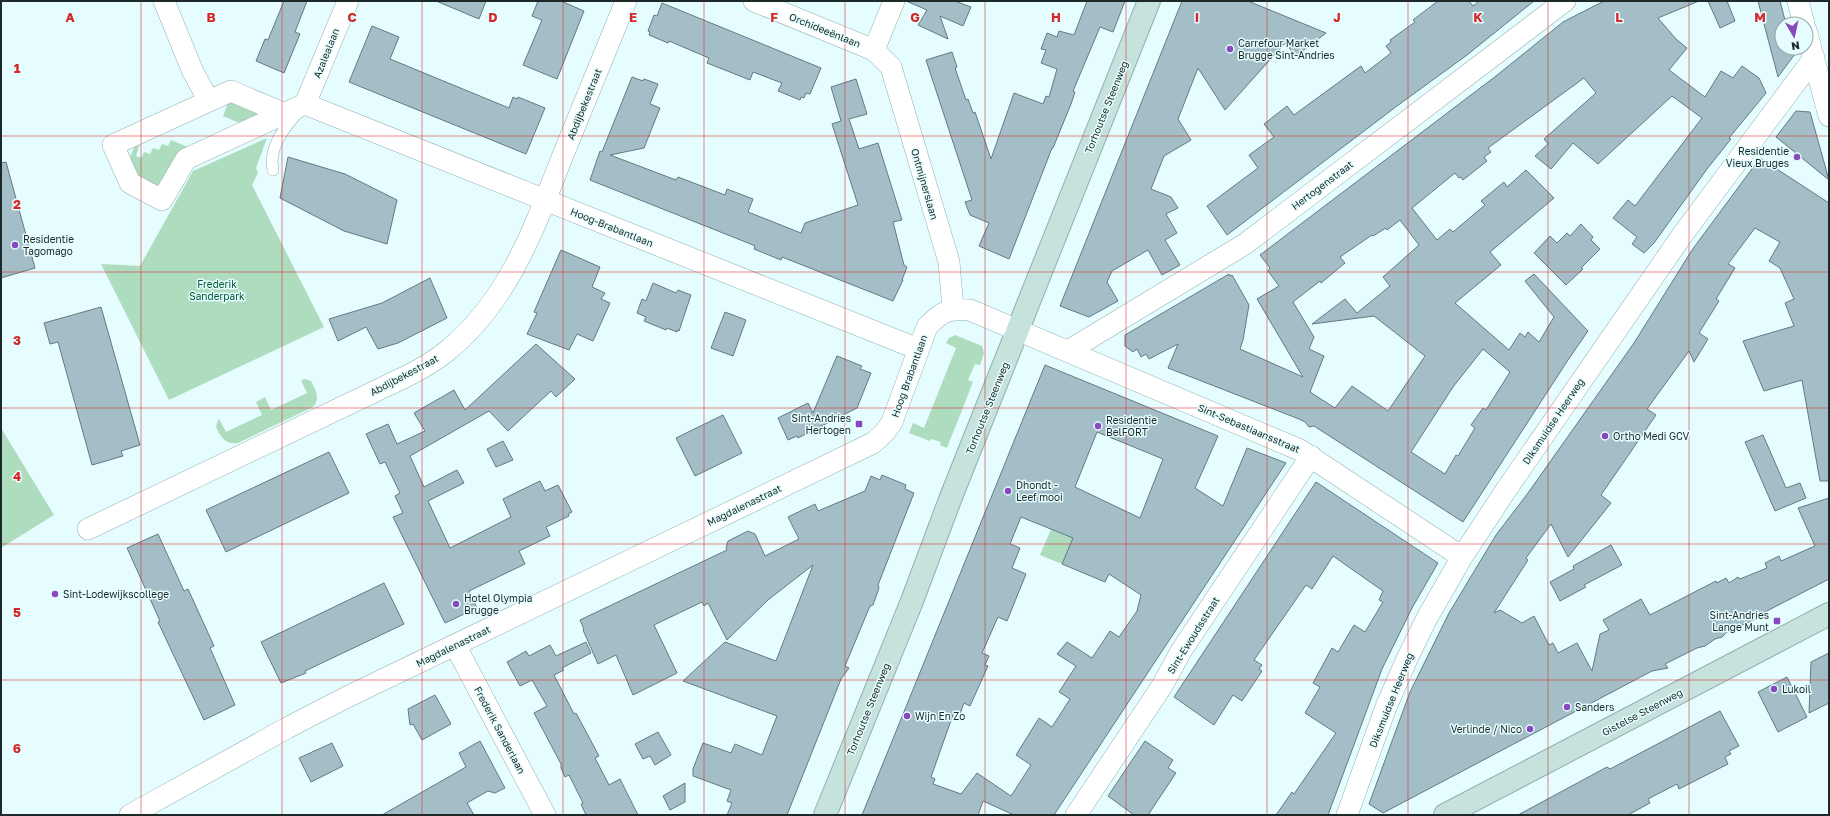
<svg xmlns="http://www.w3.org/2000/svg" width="1830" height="816" font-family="'Golos Text',sans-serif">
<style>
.green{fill:#aedcbe}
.building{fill:#a4bec8;stroke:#627a83;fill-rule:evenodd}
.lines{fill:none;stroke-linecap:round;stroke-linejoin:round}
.service-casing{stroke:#92afb0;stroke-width:12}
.minor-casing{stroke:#92afb0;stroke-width:22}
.secondary-casing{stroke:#92afb0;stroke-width:24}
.service{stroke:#fff;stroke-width:11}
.minor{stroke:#fff;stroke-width:21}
.secondary{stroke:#c5e2dd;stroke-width:22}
.grid{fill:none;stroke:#d62828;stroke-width:1;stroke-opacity:0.55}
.poi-dot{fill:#8949be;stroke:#e5fdfe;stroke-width:1.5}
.labels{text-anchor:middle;stroke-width:3;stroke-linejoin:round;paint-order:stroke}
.street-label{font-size:10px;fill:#1d2828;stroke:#e5fdfe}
.poi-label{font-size:10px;fill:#1d2828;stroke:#e5fdfe;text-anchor:start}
.park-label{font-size:10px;fill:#015b34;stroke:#e5fdfe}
.grid-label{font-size:13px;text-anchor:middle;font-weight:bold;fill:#d62828;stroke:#e5fdfe;stroke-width:3;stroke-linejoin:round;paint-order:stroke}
</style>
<rect width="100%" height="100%" fill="#e5fdfe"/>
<path class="green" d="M 232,101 L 261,114 L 242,124 L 223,116 L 228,103 Z
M 267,138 L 256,168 L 258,173 L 252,185 L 324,327 L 169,400 L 101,264 L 140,266 L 193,171 Z
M 171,140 L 190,148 L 159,189 L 136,176 L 129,160 L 135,145 L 140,143 L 136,156 L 141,158 L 144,152 L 150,154 L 153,148 L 159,150 L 162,144 L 168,146 Z
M 955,335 L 982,346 L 984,353 L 980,365 L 975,364 L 968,380 L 973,382 L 947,448 L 940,445 L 941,442 L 931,439 L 930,441 L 909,433 L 913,423 L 924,428 L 956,348 L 946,343 L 949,338 Z
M 305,379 L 311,381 C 315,389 321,399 313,407 L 238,443 C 226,445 221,438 216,427 L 218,420 L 219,419 L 226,432 L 262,415 L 256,402 L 265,397 L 271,410 L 307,393 L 301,380 Z
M 1,428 L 54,515 L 1,548 Z
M 1051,529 L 1073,538 L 1062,564 L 1040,555 Z"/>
<path class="building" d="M 284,1 L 307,1 L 295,32 L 300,34 L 284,73 L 256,61 L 265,39 L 268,40 Z
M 436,1 L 486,1 L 479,19 Z
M 538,1 L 561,1 L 584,11 L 557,79 L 523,65 L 542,20 L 532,16 Z
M 906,1 L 955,1 L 971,7 L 963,26 L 940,16 L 948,39 L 918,25 L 927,10 Z
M 1087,1 L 1125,1 L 1113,32 L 1100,27 L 1073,91 L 1075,92 L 1071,104 L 1053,148 L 1052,148 L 1009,259 L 979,246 L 989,223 L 970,215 L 965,202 L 972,200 L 926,60 L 952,52 L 957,67 L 955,68 L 966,100 L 968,99 L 973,113 L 975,112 L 991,159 L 1014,93 L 1043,104 L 1046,96 L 1049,97 L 1057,69 L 1041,63 L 1046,50 L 1041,49 L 1047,33 L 1057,37 L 1059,31 L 1074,35 Z
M 1182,1 L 1248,1 L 1326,33 L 1296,56 L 1285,43 L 1225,110 L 1198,68 L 1178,119 L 1191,140 L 1164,156 L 1151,189 L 1171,197 L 1178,208 L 1166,214 L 1177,233 L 1165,240 L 1180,265 L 1162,275 L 1148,250 L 1112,271 L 1107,282 L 1118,301 L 1089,317 L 1060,306 Z
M 1438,1 L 1469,1 L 1473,6 L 1479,1 L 1534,1 L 1467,55 L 1397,106 L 1227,235 L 1207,206 L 1258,168 L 1249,155 L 1274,137 L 1264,124 L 1287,106 L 1294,115 L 1361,66 L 1365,73 L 1391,53 L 1386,46 L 1391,42 L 1390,40 L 1415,22 L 1413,20 Z
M 1604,1 L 1699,1 L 1658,18 L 1676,39 L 1687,48 L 1669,70 L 1705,97 L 1721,71 L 1733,78 L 1742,66 L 1759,78 L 1766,93 L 1729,138 L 1731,139 L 1707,169 L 1654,243 L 1644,253 L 1632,244 L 1637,237 L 1613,218 L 1628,200 L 1635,206 L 1702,118 L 1672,96 L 1598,164 L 1573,143 L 1551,169 L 1535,156 L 1548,144 L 1544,139 L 1596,93 L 1584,78 L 1488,148 L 1491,152 L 1484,157 L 1487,161 L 1463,180 L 1461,177 L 1459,178 L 1455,173 L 1412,208 L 1437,240 L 1450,229 L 1453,232 L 1485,205 L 1481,201 L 1504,182 L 1507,187 L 1526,170 L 1554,198 L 1490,252 L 1501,265 L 1455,303 L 1509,350 L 1520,333 L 1525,337 L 1528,332 L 1539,342 L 1554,317 L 1525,281 L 1534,274 L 1588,331 L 1568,360 L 1463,522 L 1314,426 L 1309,427 L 1305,422 L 1299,419 L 1168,368 L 1178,344 L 1149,359 L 1146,354 L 1141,357 L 1137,349 L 1133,352 L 1125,346 L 1125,335 L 1229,274 L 1230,276 L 1232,275 L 1249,305 L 1243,340 L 1240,349 L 1303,377 L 1257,299 L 1279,286 L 1268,271 L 1270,268 L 1260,255 L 1496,76 L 1563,22 ZM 1400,220 L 1419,245 L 1383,277 L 1390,286 L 1357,313 L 1345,299 L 1312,324 L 1374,316 L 1425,356 L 1388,411 L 1352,386 L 1335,408 L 1310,392 L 1324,356 L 1309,349 L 1314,337 L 1293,302 L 1320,281 L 1321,283 L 1345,263 L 1340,257 L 1372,235 L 1373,236 L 1386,228 L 1387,230 ZM 1483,349 L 1510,372 L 1486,410 L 1483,408 L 1471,425 L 1475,428 L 1458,456 L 1456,455 L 1445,474 L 1411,452 L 1453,387 Z
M 1708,1 L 1727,1 L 1735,21 L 1720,28 Z
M 1758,1 L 1780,1 L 1786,24 L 1782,24 L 1782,48 L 1793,48 L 1795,54 L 1778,77 Z
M 662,3 L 821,68 L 810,94 L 806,93 L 804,98 L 801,97 L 800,100 L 778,91 L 782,83 L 753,72 L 750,80 L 707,63 L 709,58 L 669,41 L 668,43 L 649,35 L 650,32 L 648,31 L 654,15 L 657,16 Z
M 372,26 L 399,37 L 390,59 L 509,108 L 513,97 L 517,99 L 518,97 L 545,108 L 526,154 L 349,82 Z
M 632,77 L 643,81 L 644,79 L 658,84 L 650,104 L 660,108 L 644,148 L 610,155 L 676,180 L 678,177 L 725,195 L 727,189 L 753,199 L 748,212 L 801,233 L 805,223 L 858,205 L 832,124 L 841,121 L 831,87 L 856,79 L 867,114 L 849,119 L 859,149 L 878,143 L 902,220 L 893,222 L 904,265 L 907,267 L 902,280 L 903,280 L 893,301 L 782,257 L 781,260 L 754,249 L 755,246 L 753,245 L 590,180 L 600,151 L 602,152 Z
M 1796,111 L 1810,112 L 1829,180 L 1776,137 Z
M 288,157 L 345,174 L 397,200 L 387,244 L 344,231 L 280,198 Z
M 1760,158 L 1829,203 L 1829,481 L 1820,481 L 1802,380 L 1764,391 L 1743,341 L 1794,326 L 1785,303 L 1794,299 L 1780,268 L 1769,261 L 1780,242 L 1755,228 L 1728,264 L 1735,268 L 1716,299 L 1719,301 L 1699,333 L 1708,339 L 1694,362 L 1689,351 L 1647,409 L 1656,415 L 1601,495 L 1611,503 L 1568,557 L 1551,524 L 1526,558 L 1528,560 L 1494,613 L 1500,610 L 1522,623 L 1534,616 L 1549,645 L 1553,643 L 1558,653 L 1577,643 L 1592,671 L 1600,634 L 1609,630 L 1603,620 L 1641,599 L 1650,615 L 1716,581 L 1717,583 L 1726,578 L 1729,583 L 1738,577 L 1740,579 L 1767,568 L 1765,563 L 1779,556 L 1781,561 L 1815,546 L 1798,508 L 1829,498 L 1829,579 L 1761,614 L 1762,616 L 1727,632 L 1722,637 L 1715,639 L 1705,646 L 1697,648 L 1665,664 L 1668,668 L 1652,671 L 1383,813 L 1369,804 L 1410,692 L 1449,613 L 1496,535 L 1528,493 L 1634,343 L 1692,250 Z
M 6,162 L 35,268 L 1,278 L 1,163 Z
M 1581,224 L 1593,237 L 1591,240 L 1600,249 L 1581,268 L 1583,269 L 1566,285 L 1534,253 L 1550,236 L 1557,243 L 1567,233 L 1570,236 Z
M 561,250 L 600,267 L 592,287 L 605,293 L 601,299 L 610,303 L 593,341 L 577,334 L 569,350 L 527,334 L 537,313 L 534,312 Z
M 430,278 L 447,318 L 398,343 L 378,349 L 366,327 L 338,341 L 329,319 L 382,303 Z
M 653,283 L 676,293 L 678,290 L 691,295 L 679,331 L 677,330 L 677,332 L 667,328 L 666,330 L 644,321 L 646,317 L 637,313 L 642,299 L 646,301 Z
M 101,307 L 140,445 L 121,451 L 123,456 L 92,465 L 58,342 L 50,344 L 44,323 Z
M 725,312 L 746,320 L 733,356 L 711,348 Z
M 536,344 L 575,379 L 556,397 L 551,391 L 508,431 L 489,411 L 410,456 L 424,487 L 457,470 L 464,483 L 428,501 L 450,548 L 511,517 L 503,499 L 540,481 L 545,491 L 558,485 L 572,512 L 568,514 L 569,516 L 546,527 L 550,536 L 519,551 L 525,564 L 469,591 L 477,608 L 445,623 L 393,517 L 403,513 L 395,496 L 400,493 L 385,462 L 380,464 L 366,434 L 388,424 L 397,444 L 425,431 L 414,413 L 454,390 L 465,410 Z
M 837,356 L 862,366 L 860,369 L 871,373 L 857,408 L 798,438 L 797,436 L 788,440 L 778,418 L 808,403 L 813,413 Z
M 1045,365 L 1218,436 L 1195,488 L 1223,506 L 1247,448 L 1286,463 L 1054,815 L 1014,815 L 983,801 L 978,815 L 862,815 ZM 1097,432 L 1163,459 L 1140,518 L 1075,487 ZM 1021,517 L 1073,538 L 1062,564 L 1105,582 L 1109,574 L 1141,595 L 1137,611 L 1119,637 L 1110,631 L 1092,658 L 1067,642 L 1057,654 L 1076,666 L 1059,692 L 1070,699 L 1052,727 L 1039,718 L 1016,755 L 1031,765 L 1011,796 L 977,773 L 961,794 L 933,784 L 935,779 L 931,777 L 954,712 L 960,714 L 964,703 L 970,706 L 988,666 L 985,665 L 989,656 L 982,653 L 998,617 L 1007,621 L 1026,574 L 1012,568 L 1020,548 L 1010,544 Z
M 723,415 L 742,453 L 695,476 L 676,438 Z
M 1763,435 L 1786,488 L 1800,483 L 1806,498 L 1775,511 L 1745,442 Z
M 503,441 L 513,460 L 496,467 L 487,449 Z
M 329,452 L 349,493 L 226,552 L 206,510 Z
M 882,475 L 906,485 L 905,489 L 914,493 L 878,585 L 879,588 L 873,605 L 870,606 L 845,666 L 849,668 L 841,679 L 787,815 L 727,815 L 732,803 L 727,801 L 731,790 L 693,776 L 693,769 L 703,743 L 731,753 L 735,744 L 762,755 L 777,716 L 683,681 L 725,642 L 776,661 L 813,565 L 768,600 L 727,640 L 708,603 L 704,606 L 702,602 L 654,625 L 677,673 L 633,695 L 616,655 L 598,664 L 583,630 L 584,629 L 580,620 L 727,550 L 726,548 L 728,541 L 748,531 L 755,534 L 765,556 L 799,539 L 788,517 L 815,504 L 818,511 L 865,491 L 871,476 L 880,480 Z
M 1316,482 L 1438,563 L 1412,608 L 1382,669 L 1328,815 L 1276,815 L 1292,792 L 1294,794 L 1336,733 L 1305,713 L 1320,687 L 1313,683 L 1332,648 L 1338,652 L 1354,625 L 1365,632 L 1383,602 L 1379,600 L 1383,591 L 1333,556 L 1312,589 L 1306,585 L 1254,660 L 1262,665 L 1259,669 L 1262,671 L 1242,701 L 1233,695 L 1214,725 L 1174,697 Z
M 158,534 L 184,591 L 188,589 L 214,646 L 210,648 L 235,705 L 204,720 L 158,622 L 160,621 L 127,548 Z
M 1611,545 L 1622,565 L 1584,585 L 1586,587 L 1560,601 L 1550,582 L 1574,569 L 1573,566 Z
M 384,583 L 404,624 L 305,671 L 306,673 L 281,683 L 261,642 Z
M 586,642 L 591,653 L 562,668 L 564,670 L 554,675 L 574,714 L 576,713 L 599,756 L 595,758 L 609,785 L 620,779 L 638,815 L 586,815 L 581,804 L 583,803 L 569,775 L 565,777 L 561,768 L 561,764 L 534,713 L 547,706 L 532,680 L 520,686 L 507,662 L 526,651 L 529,656 L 550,645 L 556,656 Z
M 1829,653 L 1829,703 L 1809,713 L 1811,662 Z
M 1787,677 L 1807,717 L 1778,732 L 1758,692 Z
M 435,695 L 451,724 L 422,740 L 413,724 L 410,725 L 408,709 Z
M 1720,711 L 1739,746 L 1729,751 L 1731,754 L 1725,757 L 1728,764 L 1679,789 L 1677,784 L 1648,799 L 1650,803 L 1628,815 L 1518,815 L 1607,767 L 1610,769 Z
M 658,732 L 671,755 L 655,765 L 650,756 L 643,759 L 635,744 Z
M 480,741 L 505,788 L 495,793 L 488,791 L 467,803 L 474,815 L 382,815 L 466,767 L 459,753 Z
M 1145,741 L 1173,760 L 1168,768 L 1176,773 L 1148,815 L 1134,815 L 1108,796 Z
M 332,743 L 343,766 L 311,782 L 299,758 Z
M 685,783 L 685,802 L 670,810 L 663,796 Z"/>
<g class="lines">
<g class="service-casing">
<path id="service" d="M 273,170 C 268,148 284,128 298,112"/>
</g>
<g class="minor-casing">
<path id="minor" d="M 164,1 L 193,72 L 209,101
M 754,1 L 874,50 L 891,67 L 949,262 L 953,309
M 1798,1 L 1804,24
M 1806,30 L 1829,116
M 874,50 L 894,1
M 305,104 L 918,349
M 305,104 L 348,1
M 285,114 L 231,91 L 113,145 L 130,183 L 162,200 L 186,159 L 305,104
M 1068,351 L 1245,244 L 1565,1
M 88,529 L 407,376 C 421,369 435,361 447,351 C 509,301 535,226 563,155 C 584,104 605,52 626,1
M 455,645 L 545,815
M 130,815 L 287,728 L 347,697 L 873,443 L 885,432 L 892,422 L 927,327 C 943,310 948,309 970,310 L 1300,450 L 1462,557
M 1076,815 L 1162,686 L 1181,651 L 1311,456
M 1347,815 L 1386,707 L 1406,661 L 1427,618 L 1462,557 L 1506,490 L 1683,234 L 1814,58"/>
</g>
<g class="secondary-casing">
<path id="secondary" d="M 825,815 L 912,601 L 951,497 L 1149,1
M 1445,815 L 1829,614"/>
</g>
<use href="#service" class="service"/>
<use href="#minor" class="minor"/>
<use href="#secondary" class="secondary"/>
</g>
<path class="grid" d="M 141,1 L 141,815M 282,1 L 282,815M 422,1 L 422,815M 563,1 L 563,815M 704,1 L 704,815M 845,1 L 845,815M 985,1 L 985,815M 1126,1 L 1126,815M 1267,1 L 1267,815M 1408,1 L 1408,815M 1548,1 L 1548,815M 1689,1 L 1689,815M 1,136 L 1829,136M 1,272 L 1829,272M 1,408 L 1829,408M 1,544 L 1829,544M 1,680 L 1829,680"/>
<g class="poi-dot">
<circle cx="1230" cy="49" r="4"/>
<circle cx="1797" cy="157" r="4"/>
<circle cx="15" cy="245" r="4"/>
<rect x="855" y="420" width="8" height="8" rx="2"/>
<circle cx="1098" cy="426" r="4"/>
<circle cx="1605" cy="436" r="4"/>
<circle cx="1008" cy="491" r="4"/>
<circle cx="55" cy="594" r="4"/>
<circle cx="456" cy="604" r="4"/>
<rect x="1773" y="617" width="8" height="8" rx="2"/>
<circle cx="1774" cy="689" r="4"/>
<circle cx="1567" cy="707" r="4"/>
<circle cx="907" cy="716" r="4"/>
<circle cx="1530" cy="729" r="4"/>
</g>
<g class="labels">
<g class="street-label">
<text transform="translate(825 30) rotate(22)" y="4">Orchideeënlaan</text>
<text transform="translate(326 53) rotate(-68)" y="4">Azalealaan</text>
<text transform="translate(584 104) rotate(-68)" y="4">Abdijbekestraat</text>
<text transform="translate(1106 107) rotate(-68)" y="4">Torhoutse Steenweg</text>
<text transform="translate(925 184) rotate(74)" y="4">Ontmijnerslaan</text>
<text transform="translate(1322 185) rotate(-37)" y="4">Hertogenstraat</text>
<text transform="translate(612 227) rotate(22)" y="4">Hoog-Brabantlaan</text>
<text transform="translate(404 375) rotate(-28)" y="4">Abdijbekestraat</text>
<text transform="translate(909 376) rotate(-70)" y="4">Hoog Brabantlaan</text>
<text transform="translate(987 408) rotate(-68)" y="4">Torhoutse Steenweg</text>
<text transform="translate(1553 421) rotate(-56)" y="4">Diksmuidse Heerweg</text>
<text transform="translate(1249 428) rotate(23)" y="4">Sint-Sebastiaansstraat</text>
<text transform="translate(744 505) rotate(-26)" y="4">Magdalenastraat</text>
<text transform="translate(1193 635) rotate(-58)" y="4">Sint-Ewoudsstraat</text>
<text transform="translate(453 646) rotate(-26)" y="4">Magdalenastraat</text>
<text transform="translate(1391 700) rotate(-68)" y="4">Diksmuidse Heerweg</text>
<text transform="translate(868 709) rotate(-68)" y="4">Torhoutse Steenweg</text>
<text transform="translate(1642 712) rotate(-28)" y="4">Gistelse Steenweg</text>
<text transform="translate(500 730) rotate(62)" y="4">Frederik Sanderlaan</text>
</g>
<g class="poi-label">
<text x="1238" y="47">Carrefour Market<tspan x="1238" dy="12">Brugge Sint-Andries</tspan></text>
<text x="1789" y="155" text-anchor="end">Residentie<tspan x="1789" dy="12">Vieux Bruges</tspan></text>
<text x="23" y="243">Residentie<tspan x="23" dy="12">Tagomago</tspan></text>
<text x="851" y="422" text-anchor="end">Sint-Andries<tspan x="851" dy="12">Hertogen</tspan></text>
<text x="1106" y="424">Residentie<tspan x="1106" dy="12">BelFORT</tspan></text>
<text x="1613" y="440">Ortho Medi GCV</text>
<text x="1016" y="489">Dhondt -<tspan x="1016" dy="12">Leef mooi</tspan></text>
<text x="63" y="598">Sint-Lodewijkscollege</text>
<text x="464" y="602">Hotel Olympia<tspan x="464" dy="12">Brugge</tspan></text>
<text x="1769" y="619" text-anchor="end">Sint-Andries<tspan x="1769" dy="12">Lange Munt</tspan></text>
<text x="1782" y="693">Lukoil</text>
<text x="1575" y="711">Sanders</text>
<text x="915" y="720">Wijn En Zo</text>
<text x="1522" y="733" text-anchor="end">Verlinde / Nico</text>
</g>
<g class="park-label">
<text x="217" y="288">Frederik<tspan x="217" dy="12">Sanderpark</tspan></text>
</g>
</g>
<g class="grid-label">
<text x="70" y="22">A</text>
<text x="211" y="22">B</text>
<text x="352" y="22">C</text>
<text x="493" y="22">D</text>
<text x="633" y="22">E</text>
<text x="774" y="22">F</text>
<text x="915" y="22">G</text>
<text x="1056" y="22">H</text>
<text x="1197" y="22">I</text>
<text x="1337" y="22">J</text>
<text x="1478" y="22">K</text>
<text x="1619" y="22">L</text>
<text x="1760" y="22">M</text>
<text x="17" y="73">1</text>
<text x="17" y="209">2</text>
<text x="17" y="345">3</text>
<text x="17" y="481">4</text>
<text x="17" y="617">5</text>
<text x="17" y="753">6</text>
</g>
<rect width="1830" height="816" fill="none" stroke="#1d2828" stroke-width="4"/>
<g transform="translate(1794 36) rotate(171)"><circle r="19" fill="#e5fdfe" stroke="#95a8a8"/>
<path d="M0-3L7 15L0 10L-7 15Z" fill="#8949be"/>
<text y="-6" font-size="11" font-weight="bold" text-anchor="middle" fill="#1d2828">N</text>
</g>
</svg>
